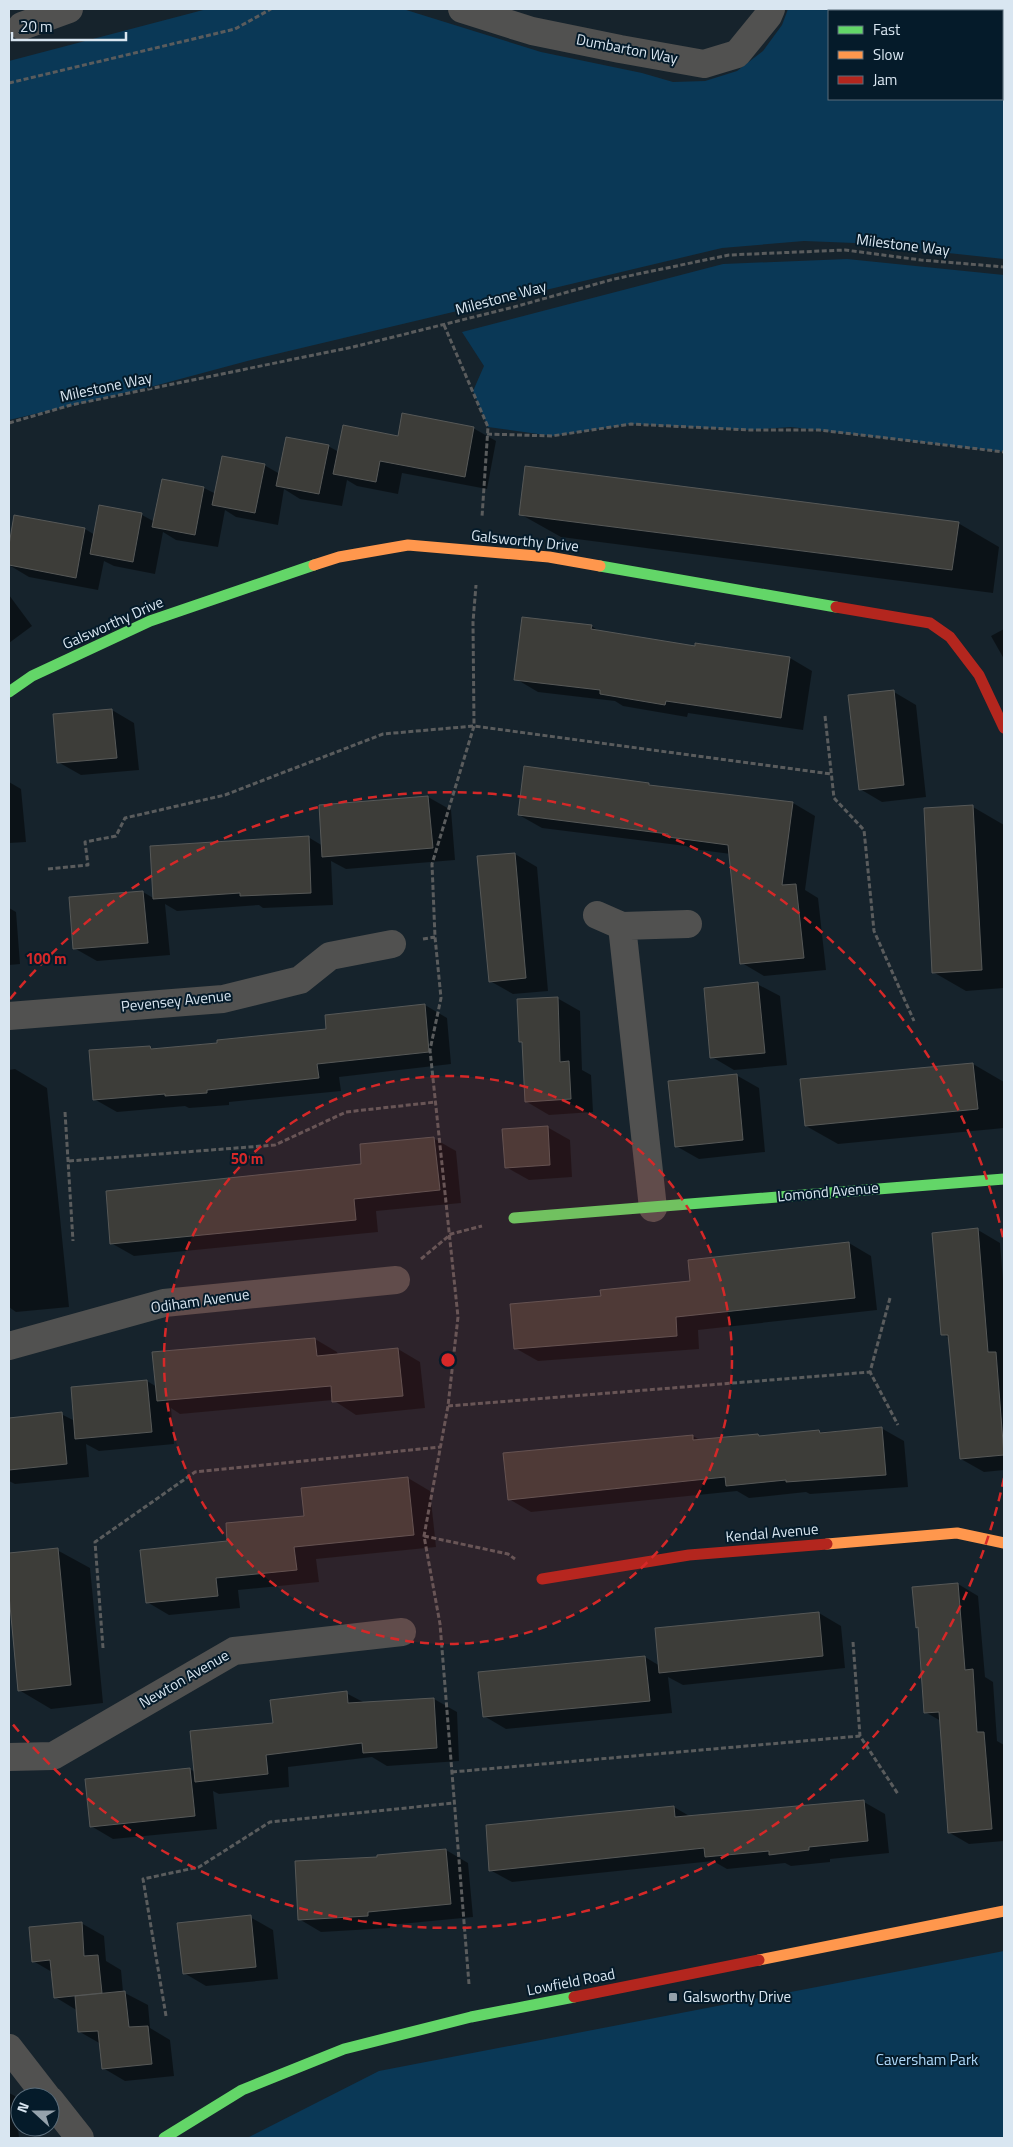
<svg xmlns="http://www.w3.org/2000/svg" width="1013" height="2147" font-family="'Titillium Web',sans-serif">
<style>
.green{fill:#0a3856;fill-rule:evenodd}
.shadow{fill:#0007}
.building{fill:#3d3d39;stroke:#565857}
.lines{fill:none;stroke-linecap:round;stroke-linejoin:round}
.path{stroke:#5a5c5d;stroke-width:3;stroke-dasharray:5 2.5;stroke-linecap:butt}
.street{stroke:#515150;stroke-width:28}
.fast{stroke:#63d668;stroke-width:11}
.slow{stroke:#ff974d;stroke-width:11}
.jam{stroke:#b3261e;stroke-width:11}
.ring{fill:none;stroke:#d62828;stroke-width:2.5;stroke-dasharray:9 6}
.poi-dot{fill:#95a2ac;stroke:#051b2a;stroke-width:2}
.labels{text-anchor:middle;stroke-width:4;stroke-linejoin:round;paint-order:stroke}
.street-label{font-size:15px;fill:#d9e6f1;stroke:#051b2a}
.poi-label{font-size:15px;fill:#d9e6f1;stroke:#051b2a;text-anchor:start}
.park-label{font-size:15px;fill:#afd9fa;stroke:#051b2a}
.centre{fill:#d62828;stroke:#051b2a;stroke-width:2.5}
.ring-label{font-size:15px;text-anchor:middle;font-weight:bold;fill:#d62828;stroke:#051b2a;stroke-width:4;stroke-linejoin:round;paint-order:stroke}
</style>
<rect width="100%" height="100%" fill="#16232c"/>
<path class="green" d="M 207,9 L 403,9 L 541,52 L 642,73 L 673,82 L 705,81 L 737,71 L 763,51 L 782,25 L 788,9 L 1004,9 L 1004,259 L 855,243 L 804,241 L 722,248 L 251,360 L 154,386 L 9,420 L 9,61 ZM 829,11 L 1002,11 L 1002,99 L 829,99 Z
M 847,259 L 1004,275 L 1004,452 L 791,427 L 749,430 L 631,424 L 552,436 L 488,427 L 473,391 L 484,366 L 462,332 L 723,264 Z
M 1004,1951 L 1004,2138 L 247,2138 L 379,2071 Z"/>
<path class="shadow" d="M 473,428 L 496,441 L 487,489 L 402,473 L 398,494 L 357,486 L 347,480 L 342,506 L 300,499 L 284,489 L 278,525 L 236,517 L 225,510 L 218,547 L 176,540 L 163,532 L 155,574 L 114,566 L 104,561 L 98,590 L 29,577 L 9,565 L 9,552 L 15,516 L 85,529 L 95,535 L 142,515 L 155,522 L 163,480 L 204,488 L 216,494 L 264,465 L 280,474 L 328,446 L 339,452 L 398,437 Z
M 520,514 L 958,523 L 999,547 L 993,593 L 561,537 Z
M 9,595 L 32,626 L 9,643 Z
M 591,626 L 601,632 L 696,647 L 790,658 L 812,671 L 803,730 L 688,713 L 687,717 L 623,706 L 615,701 L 538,692 L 516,679 Z
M 1004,629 L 1004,659 L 991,636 Z
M 894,692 L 916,705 L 926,797 L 882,802 L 860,789 Z
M 112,710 L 134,723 L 139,770 L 81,775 L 58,762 Z
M 9,782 L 21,789 L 26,842 L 9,843 Z
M 649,784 L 654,787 L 793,803 L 815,816 L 805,890 L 818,898 L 826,970 L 764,976 L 742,963 L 731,854 L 692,849 L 686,846 L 542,828 L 519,815 Z
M 428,797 L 451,810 L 455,860 L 346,869 L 331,861 L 333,905 L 263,908 L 259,905 L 177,911 L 165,904 L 170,955 L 97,961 L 74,948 L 143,892 L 155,899 L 151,847 L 308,837 L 323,846 L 320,806 Z
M 973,807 L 1004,825 L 1004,988 L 966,991 L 933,972 Z
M 515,854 L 537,867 L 548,991 L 513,994 L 490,981 Z
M 9,908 L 16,912 L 20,964 L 9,965 Z
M 757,984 L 780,996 L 787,1065 L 734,1070 L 712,1057 Z
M 557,998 L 580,1011 L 582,1070 L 591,1075 L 593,1112 L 549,1115 L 527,1102 L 523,1043 L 520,1041 Z
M 425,1005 L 447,1018 L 451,1064 L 339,1077 L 341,1091 L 229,1102 L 229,1105 L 189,1108 L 185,1106 L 117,1112 L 94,1099 L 150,1047 L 155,1050 L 328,1030 Z
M 973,1064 L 1004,1082 L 1004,1128 L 838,1144 L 806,1126 L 801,1080 Z
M 15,1069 L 47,1088 L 69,1307 L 16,1312 L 9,1307 L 9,1070 Z
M 736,1075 L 759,1088 L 765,1152 L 699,1159 L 676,1146 Z
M 547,1127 L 570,1140 L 572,1177 L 529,1180 L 506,1167 Z
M 433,1138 L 456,1151 L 461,1203 L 376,1211 L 378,1232 L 134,1256 L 111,1243 L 363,1165 Z
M 978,1230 L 1000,1243 L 1004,1293 L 1004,1470 L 984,1472 L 961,1459 L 950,1339 L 943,1334 Z
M 849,1243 L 871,1256 L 877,1310 L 698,1330 L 699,1349 L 538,1361 L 515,1348 L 602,1297 L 692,1282 Z
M 315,1339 L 337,1352 L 338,1355 L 398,1349 L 420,1362 L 425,1408 L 356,1415 L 333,1400 L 180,1414 L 171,1408 L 174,1444 L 99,1451 L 86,1444 L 89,1477 L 15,1484 L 9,1481 L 9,1419 L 61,1414 L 75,1421 L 147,1381 L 157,1387 Z
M 881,1428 L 904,1441 L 908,1487 L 810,1494 L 806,1492 L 749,1498 L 737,1491 L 531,1512 L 509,1499 L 693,1436 L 700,1440 Z
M 408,1478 L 430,1491 L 436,1547 L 316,1559 L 319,1582 L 238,1590 L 240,1608 L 169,1615 L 147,1602 L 229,1542 L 305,1517 Z
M 57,1550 L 90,1568 L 103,1703 L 51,1709 L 19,1690 L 9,1582 L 9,1555 Z
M 958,1584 L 978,1596 L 985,1677 L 993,1682 L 997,1741 L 1004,1745 L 1004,1841 L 969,1844 L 950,1833 L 941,1721 L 925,1712 L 919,1628 L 917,1627 Z
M 819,1613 L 841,1626 L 845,1668 L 683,1685 L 668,1677 L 672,1713 L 506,1729 L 484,1716 L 479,1673 L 645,1657 L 660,1666 Z
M 346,1693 L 365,1703 L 434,1699 L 457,1712 L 459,1761 L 387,1766 L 372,1757 L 288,1767 L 289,1787 L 219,1794 L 213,1791 L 217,1829 L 113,1839 L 91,1826 L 190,1769 L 195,1772 L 274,1724 Z
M 864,1802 L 885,1814 L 889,1853 L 830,1859 L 830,1862 L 791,1866 L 785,1863 L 727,1869 L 713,1861 L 512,1882 L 490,1870 L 674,1807 L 691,1817 Z
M 446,1850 L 468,1863 L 473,1917 L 390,1925 L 390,1928 L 321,1932 L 299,1919 L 379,1858 Z
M 250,1917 L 273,1930 L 278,1979 L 206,1986 L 184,1973 Z
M 81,1923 L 104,1936 L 106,1961 L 121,1970 L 123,1992 L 148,2005 L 150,2028 L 170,2040 L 174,2076 L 125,2081 L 103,2068 L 101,2044 L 80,2032 L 78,2011 L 55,1997 L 52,1972 L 33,1961 Z
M 9,2093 L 15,2096 L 19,2138 L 9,2138 Z"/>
<path class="building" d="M 402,413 L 474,427 L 465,477 L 380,461 L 376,482 L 333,474 L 343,425 L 398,436 Z
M 286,437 L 329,445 L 319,494 L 276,486 Z
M 222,456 L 265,464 L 255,513 L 212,505 Z
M 525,466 L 959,522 L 952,570 L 519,515 Z
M 162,479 L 204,487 L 195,535 L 152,527 Z
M 99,505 L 142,513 L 133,562 L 90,554 Z
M 14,515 L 85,528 L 76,578 L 9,565 L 9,545 Z
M 522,617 L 592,625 L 591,629 L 695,646 L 695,643 L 790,657 L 781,718 L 666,701 L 665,705 L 600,694 L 600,690 L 514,680 Z
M 894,690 L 904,785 L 859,790 L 848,695 Z
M 112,709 L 117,758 L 57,763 L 53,714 Z
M 524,766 L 649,783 L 649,785 L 793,802 L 782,885 L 796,884 L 804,958 L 740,964 L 728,845 L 668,837 L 668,834 L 518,815 Z
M 428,796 L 433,848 L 322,857 L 319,805 Z
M 973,805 L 982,970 L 932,973 L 924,808 Z
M 309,836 L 311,893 L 240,896 L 240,893 L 153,899 L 150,846 Z
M 515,853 L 526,978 L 489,982 L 477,856 Z
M 143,891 L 148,943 L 73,949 L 69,897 Z
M 758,982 L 765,1053 L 710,1058 L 704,988 Z
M 558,997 L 560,1062 L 569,1061 L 571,1099 L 525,1102 L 522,1042 L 519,1042 L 517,999 Z
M 425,1004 L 429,1052 L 317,1064 L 319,1078 L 207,1090 L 207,1093 L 165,1096 L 165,1094 L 93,1100 L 89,1050 L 150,1046 L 151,1049 L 217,1043 L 217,1040 L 326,1029 L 325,1015 Z
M 973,1063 L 978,1109 L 805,1126 L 800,1079 Z
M 737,1074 L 743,1140 L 675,1147 L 668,1081 Z
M 548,1126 L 550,1165 L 505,1168 L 502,1129 Z
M 434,1137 L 440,1190 L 354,1199 L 356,1220 L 110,1244 L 106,1191 L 361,1164 L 360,1144 Z
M 978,1228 L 988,1352 L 996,1352 L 1004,1455 L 960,1459 L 948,1335 L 941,1335 L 932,1233 Z
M 849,1242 L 855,1298 L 676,1317 L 677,1336 L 514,1349 L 510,1304 L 601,1296 L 600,1290 L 690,1281 L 688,1260 Z
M 315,1338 L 317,1356 L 398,1348 L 403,1396 L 332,1402 L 331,1386 L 157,1401 L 152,1352 Z
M 147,1380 L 152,1432 L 75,1439 L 71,1387 Z
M 62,1412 L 67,1464 L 9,1470 L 9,1418 Z
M 882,1427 L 886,1475 L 786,1482 L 786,1480 L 726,1486 L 725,1477 L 508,1500 L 503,1453 L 693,1435 L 693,1440 L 758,1434 L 759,1436 L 819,1430 L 820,1433 Z
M 408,1477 L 414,1535 L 294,1547 L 297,1570 L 216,1578 L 218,1596 L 146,1603 L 140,1550 L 227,1541 L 226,1523 L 304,1516 L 301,1488 Z
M 58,1548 L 71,1685 L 18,1691 L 9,1595 L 9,1553 Z
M 958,1583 L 965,1670 L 973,1669 L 977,1732 L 984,1732 L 992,1829 L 948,1833 L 939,1712 L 924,1713 L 918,1627 L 916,1628 L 912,1587 Z
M 819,1612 L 823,1656 L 659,1673 L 655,1628 Z
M 645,1656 L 650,1701 L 483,1717 L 478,1672 Z
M 347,1691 L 348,1703 L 434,1698 L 437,1748 L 363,1753 L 362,1743 L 266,1755 L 268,1774 L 195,1782 L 190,1731 L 273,1723 L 270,1700 Z
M 190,1768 L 195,1816 L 90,1827 L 85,1779 Z
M 864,1800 L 868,1841 L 809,1847 L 809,1850 L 769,1855 L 769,1851 L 705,1857 L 704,1848 L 489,1871 L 486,1825 L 674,1806 L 675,1817 Z
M 446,1849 L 451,1904 L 368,1912 L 368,1916 L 298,1920 L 295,1861 L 377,1857 L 377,1855 Z
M 251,1915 L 256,1967 L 183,1974 L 177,1923 Z
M 82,1922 L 84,1956 L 98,1955 L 102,1993 L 54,1998 L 50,1960 L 32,1962 L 29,1927 Z
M 125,1991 L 129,2027 L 148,2026 L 152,2064 L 102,2069 L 98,2031 L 78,2032 L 75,1996 Z"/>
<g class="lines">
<path class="path" d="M 9,83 L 235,29 L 271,9
M 444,325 L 488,427 L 482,517
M 9,423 L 71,405 L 353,347 L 514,307 L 614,279 L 729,255 L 845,250 L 921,260 L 1004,267
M 487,434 L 552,436 L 631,424 L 749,430 L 819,430 L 1004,452
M 825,716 L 834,798 L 864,830 L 874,931 L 914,1021
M 48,869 L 88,865 L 85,842 L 116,836 L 125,818 L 225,795 L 383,734 L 474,726 L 831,774
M 423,939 L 435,937
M 65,1112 L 73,1241
M 69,1161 L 275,1145 L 346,1112 L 436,1102
M 421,1259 L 451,1234 L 482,1226
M 890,1298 L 870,1372 L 898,1425
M 448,1406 L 870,1372
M 424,1536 L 508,1554 L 515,1559
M 853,1642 L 860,1736 L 898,1794
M 103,1648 L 95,1542 L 195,1472 L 441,1447
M 452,1772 L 860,1736
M 469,1984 L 440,1624 L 424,1536 L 448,1406 L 458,1317 L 430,1050 L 441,998 L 435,937 L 432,864 L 474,726 L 473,622 L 476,585
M 166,2016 L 143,1879 L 199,1867 L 270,1822 L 454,1803"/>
<path class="street" d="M 462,9 L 532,31 L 620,49 L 704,64 L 737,54 L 768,16 L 771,9
M 22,26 L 69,9
M 597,915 L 622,926 L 653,1208
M 622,926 L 688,924
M 9,1016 L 223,999 L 300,980 L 330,956 L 392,944
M 9,1346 L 164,1303 L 396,1280
M 9,1757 L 53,1756 L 234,1651 L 402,1632
M 9,2048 L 47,2097
M 50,2100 L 80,2138"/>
<path class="fast" d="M 600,566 L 836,607
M 9,692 L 32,676 L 150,621 L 314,565
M 514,1218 L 1004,1179
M 164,2138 L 242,2090 L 344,2049 L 471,2017 L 574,1997"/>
<path class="slow" d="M 314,565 L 339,557 L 408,545 L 549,557 L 600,566
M 827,1544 L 957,1533 L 1004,1543
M 759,1960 L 1004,1911"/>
<path class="jam" d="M 836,607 L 930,623 L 950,637 L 979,675 L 1004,728
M 542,1579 L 689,1555 L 827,1544
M 574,1997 L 759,1960"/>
</g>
<circle cx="448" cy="1360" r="284" fill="#d62828" fill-opacity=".12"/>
<g class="ring">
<circle cx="448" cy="1360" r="284"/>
<path d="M1004 1478A568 568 0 0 1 10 1721M10 999A568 568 0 0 1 1004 1242"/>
</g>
<rect class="poi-dot" x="668" y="1992" width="10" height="10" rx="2.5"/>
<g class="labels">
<g class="street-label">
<text transform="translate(627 49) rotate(11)" y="5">Dumbarton Way</text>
<text transform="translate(903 245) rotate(7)" y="5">Milestone Way</text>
<text transform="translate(501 298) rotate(-15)" y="5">Milestone Way</text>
<text transform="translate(106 387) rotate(-12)" y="5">Milestone Way</text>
<text transform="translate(525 541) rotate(6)" y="5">Galsworthy Drive</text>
<text transform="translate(113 623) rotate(-24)" y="5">Galsworthy Drive</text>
<text transform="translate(176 1001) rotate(-6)" y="5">Pevensey Avenue</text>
<text transform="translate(828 1192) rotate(-5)" y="5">Lomond Avenue</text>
<text transform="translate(200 1301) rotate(-8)" y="5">Odiham Avenue</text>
<text transform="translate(772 1533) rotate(-5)" y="5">Kendal Avenue</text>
<text transform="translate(184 1679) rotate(-30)" y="5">Newton Avenue</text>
<text transform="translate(571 1982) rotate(-11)" y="5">Lowfield Road</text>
</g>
<g class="poi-label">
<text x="683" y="2002">Galsworthy Drive</text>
</g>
<g class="park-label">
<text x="927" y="2065">Caversham Park</text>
</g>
</g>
<circle cx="448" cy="1360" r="8" class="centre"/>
<g class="ring-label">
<text x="46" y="964">100 m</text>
<text x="247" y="1164">50 m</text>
</g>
<rect width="1013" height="2147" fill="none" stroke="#d9e6f1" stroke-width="20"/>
<rect x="828" y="10" width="175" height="90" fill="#051b2a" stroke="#5a6c7a"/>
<rect x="838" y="26" width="25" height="8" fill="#63d668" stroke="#5a6c7a"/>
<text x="873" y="35" font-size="15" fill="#d9e6f1">Fast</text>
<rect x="838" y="51" width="25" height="8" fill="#ff974d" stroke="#5a6c7a"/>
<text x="873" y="60" font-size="15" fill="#d9e6f1">Slow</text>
<rect x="838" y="76" width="25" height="8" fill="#b3261e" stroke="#5a6c7a"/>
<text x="873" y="85" font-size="15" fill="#d9e6f1">Jam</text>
<g transform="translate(35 2112) rotate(291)"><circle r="24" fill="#051b2a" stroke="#5a6c7a"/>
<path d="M0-4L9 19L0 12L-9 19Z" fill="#95a2ac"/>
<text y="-8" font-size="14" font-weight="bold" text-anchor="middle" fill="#d9e6f1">N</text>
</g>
<path d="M12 32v8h114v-8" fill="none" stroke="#d9e6f1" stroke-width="2.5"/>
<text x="20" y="32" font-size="15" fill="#d9e6f1" stroke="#051b2a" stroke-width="4" paint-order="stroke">20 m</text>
</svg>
